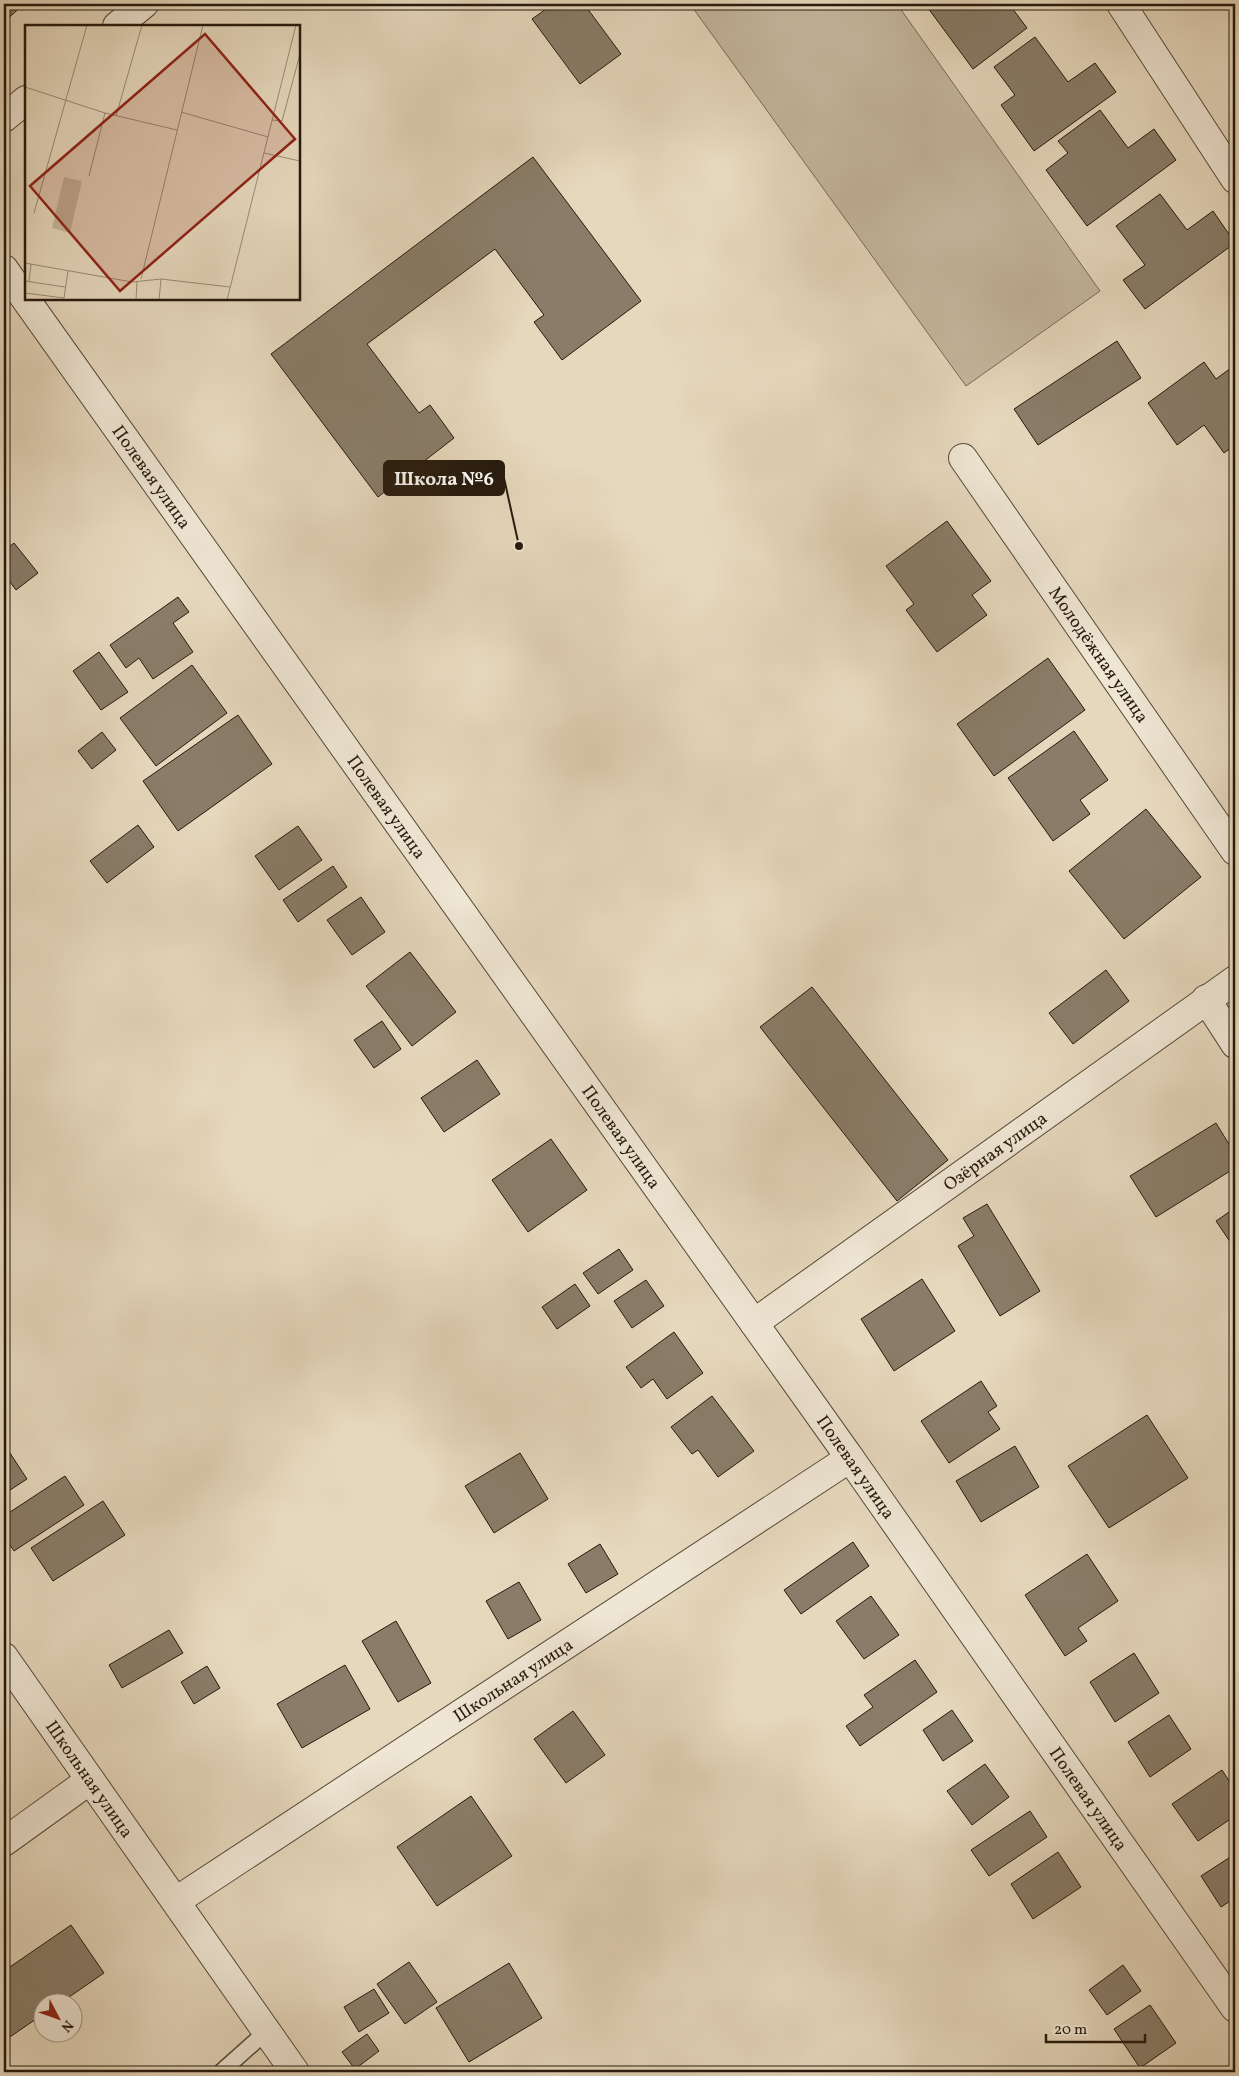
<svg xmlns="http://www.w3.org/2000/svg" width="1239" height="2076" font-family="Vollkorn,serif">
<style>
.green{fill:#c5b89f;stroke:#756956}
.building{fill:#897d69;stroke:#251a0d}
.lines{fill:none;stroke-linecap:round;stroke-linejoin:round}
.service-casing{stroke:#554a39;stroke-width:18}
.minor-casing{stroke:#554a39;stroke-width:30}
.tertiary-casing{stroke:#554a39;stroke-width:30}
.service{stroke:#efe6d4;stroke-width:15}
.minor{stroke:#efe6d4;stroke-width:28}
.tertiary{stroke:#efe6d4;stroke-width:28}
.labels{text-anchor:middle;stroke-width:4;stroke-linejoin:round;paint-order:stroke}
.street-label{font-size:18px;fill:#251a0d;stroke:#efe6d4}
.inset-road{fill:none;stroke:#998c77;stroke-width:1}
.view{fill:#8f2418;fill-opacity:0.15;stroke:#8f2418;stroke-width:2.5}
.inset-edge{fill:none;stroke:#251a0d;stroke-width:2.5}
.leader{fill:none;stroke:#251a0d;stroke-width:2}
.callout-dot{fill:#251a0d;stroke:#efe6d4;stroke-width:2}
.callout{fill:#251a0d;stroke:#251a0d;stroke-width:2}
.callout-label{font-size:19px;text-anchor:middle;font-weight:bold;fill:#fff}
</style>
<rect width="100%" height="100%" fill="#e6d8bd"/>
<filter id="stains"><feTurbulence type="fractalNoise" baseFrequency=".004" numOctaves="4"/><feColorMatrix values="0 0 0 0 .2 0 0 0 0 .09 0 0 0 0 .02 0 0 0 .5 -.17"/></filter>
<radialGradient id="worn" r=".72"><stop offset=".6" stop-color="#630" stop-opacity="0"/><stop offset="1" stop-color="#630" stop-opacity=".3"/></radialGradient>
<path class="green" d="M 690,4 L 897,4 L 1100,291 L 966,386 Z"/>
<path class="building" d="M 4,4 L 24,4 L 4,22 Z
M 553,4 L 584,4 L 621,54 L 580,84 L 532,19 Z
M 925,4 L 1009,4 L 1027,28 L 973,69 Z
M 1035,37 L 1068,82 L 1095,63 L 1116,92 L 1034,151 L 1001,105 L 1015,95 L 994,67 Z
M 1100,110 L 1128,148 L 1154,129 L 1176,160 L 1087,226 L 1046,170 L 1068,153 L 1058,141 Z
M 533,157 L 641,301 L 562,360 L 534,322 L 544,315 L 495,249 L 367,344 L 419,413 L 430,405 L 454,438 L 378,497 L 271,354 Z
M 1160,194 L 1187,230 L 1213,211 L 1235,243 L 1145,309 L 1123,280 L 1145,265 L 1116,226 Z
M 1117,341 L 1141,378 L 1038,445 L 1014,409 Z
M 1204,362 L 1216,379 L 1235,365 L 1235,445 L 1224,453 L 1204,425 L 1177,445 L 1148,403 Z
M 947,521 L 991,581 L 972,595 L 987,615 L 937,652 L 906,610 L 914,604 L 886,566 Z
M 14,543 L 38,573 L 16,590 L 4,574 L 4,551 Z
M 178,597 L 189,612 L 173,623 L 193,652 L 153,679 L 139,658 L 126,668 L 110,645 Z
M 99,652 L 128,692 L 101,710 L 73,671 Z
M 1048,658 L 1085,710 L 994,776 L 957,724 Z
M 192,665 L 227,713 L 156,766 L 120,718 Z
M 238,715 L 272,764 L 178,831 L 143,781 Z
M 1074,731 L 1108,780 L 1080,800 L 1090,814 L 1053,841 L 1008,778 Z
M 102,732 L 116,750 L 92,769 L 78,751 Z
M 1146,809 L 1201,877 L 1124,939 L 1069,871 Z
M 138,825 L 154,847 L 107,883 L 90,861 Z
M 298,826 L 322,860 L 279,890 L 255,856 Z
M 333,866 L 347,887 L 298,922 L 283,900 Z
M 361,897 L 385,932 L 352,955 L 327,920 Z
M 410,952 L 456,1012 L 412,1046 L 366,986 Z
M 1106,970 L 1129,1001 L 1073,1044 L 1049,1013 Z
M 812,987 L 948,1160 L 897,1201 L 760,1027 Z
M 382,1021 L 401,1049 L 374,1068 L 354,1040 Z
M 477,1060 L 500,1094 L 444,1132 L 421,1098 Z
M 1216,1123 L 1235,1154 L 1235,1168 L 1156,1217 L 1130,1176 Z
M 551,1139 L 587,1190 L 528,1232 L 492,1180 Z
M 987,1204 L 1040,1291 L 1000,1316 L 958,1246 L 974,1236 L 963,1218 Z
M 1235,1208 L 1235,1249 L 1216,1221 Z
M 619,1249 L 633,1270 L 598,1294 L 583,1273 Z
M 922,1279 L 955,1331 L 894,1371 L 861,1319 Z
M 646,1280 L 664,1306 L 632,1328 L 614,1301 Z
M 575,1284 L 590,1306 L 557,1329 L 542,1307 Z
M 674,1332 L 703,1373 L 667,1399 L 653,1379 L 641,1388 L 626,1367 Z
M 981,1381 L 997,1406 L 988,1412 L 1000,1429 L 949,1463 L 921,1421 Z
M 712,1396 L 754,1451 L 718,1477 L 698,1450 L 692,1454 L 671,1427 Z
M 1147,1415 L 1188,1478 L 1109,1528 L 1068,1466 Z
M 4,1444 L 27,1479 L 4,1494 Z
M 1015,1446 L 1039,1487 L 981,1522 L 956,1481 Z
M 520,1453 L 548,1499 L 494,1533 L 465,1486 Z
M 65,1476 L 84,1505 L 14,1551 L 4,1536 L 4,1516 Z
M 103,1501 L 125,1535 L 53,1581 L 31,1548 Z
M 853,1542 L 869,1566 L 801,1614 L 784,1590 Z
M 600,1544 L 618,1574 L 586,1593 L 568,1564 Z
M 1087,1554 L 1118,1601 L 1078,1628 L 1087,1641 L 1065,1656 L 1025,1595 Z
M 519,1582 L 541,1620 L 508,1639 L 486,1601 Z
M 871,1596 L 899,1635 L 864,1659 L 836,1621 Z
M 396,1621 L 431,1683 L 398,1702 L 362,1641 Z
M 169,1630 L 183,1653 L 122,1688 L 109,1665 Z
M 1134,1653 L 1159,1693 L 1115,1722 L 1090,1682 Z
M 915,1660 L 937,1692 L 860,1746 L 846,1726 L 873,1707 L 864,1695 Z
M 345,1665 L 370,1709 L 302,1748 L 277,1704 Z
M 207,1666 L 220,1688 L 194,1704 L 181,1682 Z
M 952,1710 L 973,1741 L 943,1761 L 923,1730 Z
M 573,1711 L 605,1755 L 566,1783 L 534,1739 Z
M 1169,1715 L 1191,1749 L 1150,1777 L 1128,1742 Z
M 985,1764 L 1009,1797 L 972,1825 L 947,1791 Z
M 1222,1770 L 1235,1790 L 1235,1816 L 1198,1841 L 1172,1804 Z
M 471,1796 L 512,1856 L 437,1906 L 397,1847 Z
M 1030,1811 L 1047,1837 L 989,1876 L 971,1850 Z
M 1058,1852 L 1081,1887 L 1033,1919 L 1011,1884 Z
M 1235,1854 L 1235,1898 L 1221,1907 L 1201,1876 Z
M 71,1925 L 104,1973 L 59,2004 L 42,2004 L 42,2015 L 4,2041 L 4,1971 Z
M 409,1962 L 437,2002 L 405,2024 L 377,1984 Z
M 509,1963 L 542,2018 L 469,2062 L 436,2008 Z
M 1123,1965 L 1141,1991 L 1107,2015 L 1089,1990 Z
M 374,1989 L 389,2013 L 359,2032 L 344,2007 Z
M 1150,2005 L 1176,2043 L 1140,2068 L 1114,2029 Z
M 367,2034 L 379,2051 L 355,2069 L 342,2052 Z"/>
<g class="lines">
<g class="service-casing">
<path id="service" d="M 221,2072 L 267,2031"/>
</g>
<g class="minor-casing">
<g id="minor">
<path d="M 1121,4 L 1235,179"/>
<path d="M 117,26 L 144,4"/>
<path d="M 4,118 L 26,100"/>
<path id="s1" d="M 963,458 L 1235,851"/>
<path d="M 1206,999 L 1235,1044"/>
<path id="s2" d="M 850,1458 L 1235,2008"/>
<path d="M 4,1842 L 90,1780"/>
</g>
</g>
<g class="tertiary-casing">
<g id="tertiary">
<path id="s3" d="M 4,269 L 850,1458 L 176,1901"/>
<path id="s4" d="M 754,1323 L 1235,980"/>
<path id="s5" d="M 4,1657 L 295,2072"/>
</g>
</g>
<use href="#service" class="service"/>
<use href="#minor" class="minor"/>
<use href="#tertiary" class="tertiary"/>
</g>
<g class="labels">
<g class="street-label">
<text dy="6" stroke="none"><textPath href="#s3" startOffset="255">Полевая улица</textPath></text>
<text dy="6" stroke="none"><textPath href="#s1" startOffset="239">Молодёжная улица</textPath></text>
<text dy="6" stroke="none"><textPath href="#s3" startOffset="660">Полевая улица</textPath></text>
<text dy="6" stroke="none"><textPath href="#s3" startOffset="1065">Полевая улица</textPath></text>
<text dy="6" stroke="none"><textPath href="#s4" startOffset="296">Озёрная улица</textPath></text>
<text transform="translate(856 1467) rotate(55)" y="6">Полевая улица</text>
<text transform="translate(513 1680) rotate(-33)" y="6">Школьная улица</text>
<text dy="6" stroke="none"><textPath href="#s5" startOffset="149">Школьная улица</textPath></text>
<text dy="6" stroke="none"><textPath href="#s2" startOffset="416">Полевая улица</textPath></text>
</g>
</g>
<g transform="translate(25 25)">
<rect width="275" height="275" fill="#e6d8bd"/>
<path d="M 39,152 L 57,156 L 45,208 L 27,203 Z" fill="#c5b89f"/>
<path class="inset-road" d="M 0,62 L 80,88 L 152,105M 156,87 L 243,112M 91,91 L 117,0M 247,95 L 257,96 L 275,29M 239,128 L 275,136M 64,151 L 80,88M 9,188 L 62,0M 0,238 L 107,257 L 136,254 L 205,262M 116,254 L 178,0M 0,256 L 40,262M 4,256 L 6,239M 0,268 L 39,273M 39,273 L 43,246M 111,275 L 112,256M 134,275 L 136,254M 202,275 L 271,0"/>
<path class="view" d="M 180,9 L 270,114 L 95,266 L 5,161 Z"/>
<rect width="275" height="275" class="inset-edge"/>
</g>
<path class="leader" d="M519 546L504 478"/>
<circle class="callout-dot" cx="519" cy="546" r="5"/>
<rect class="callout" x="384" y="461" width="120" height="34" rx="5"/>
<g class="callout-label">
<text x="444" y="485">Школа №6</text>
</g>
<rect width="1239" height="2076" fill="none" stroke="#e6d8bd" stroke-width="20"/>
<rect x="5" y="5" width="1229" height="2066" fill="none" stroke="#251a0d" stroke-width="2.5"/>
<rect x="10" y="10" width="1219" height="2056" fill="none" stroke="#251a0d"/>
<g transform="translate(58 2018) rotate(131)"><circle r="24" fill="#efe6d4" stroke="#9e9484"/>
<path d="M0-4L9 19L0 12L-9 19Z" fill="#8f2418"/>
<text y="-8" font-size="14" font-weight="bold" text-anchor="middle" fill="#251a0d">N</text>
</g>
<path d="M1046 2034v8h99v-8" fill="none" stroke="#251a0d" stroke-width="2.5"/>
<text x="1054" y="2034" font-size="15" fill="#251a0d" stroke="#efe6d4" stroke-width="4" paint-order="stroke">20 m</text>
<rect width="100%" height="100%" filter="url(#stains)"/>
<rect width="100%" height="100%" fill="url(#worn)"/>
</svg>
